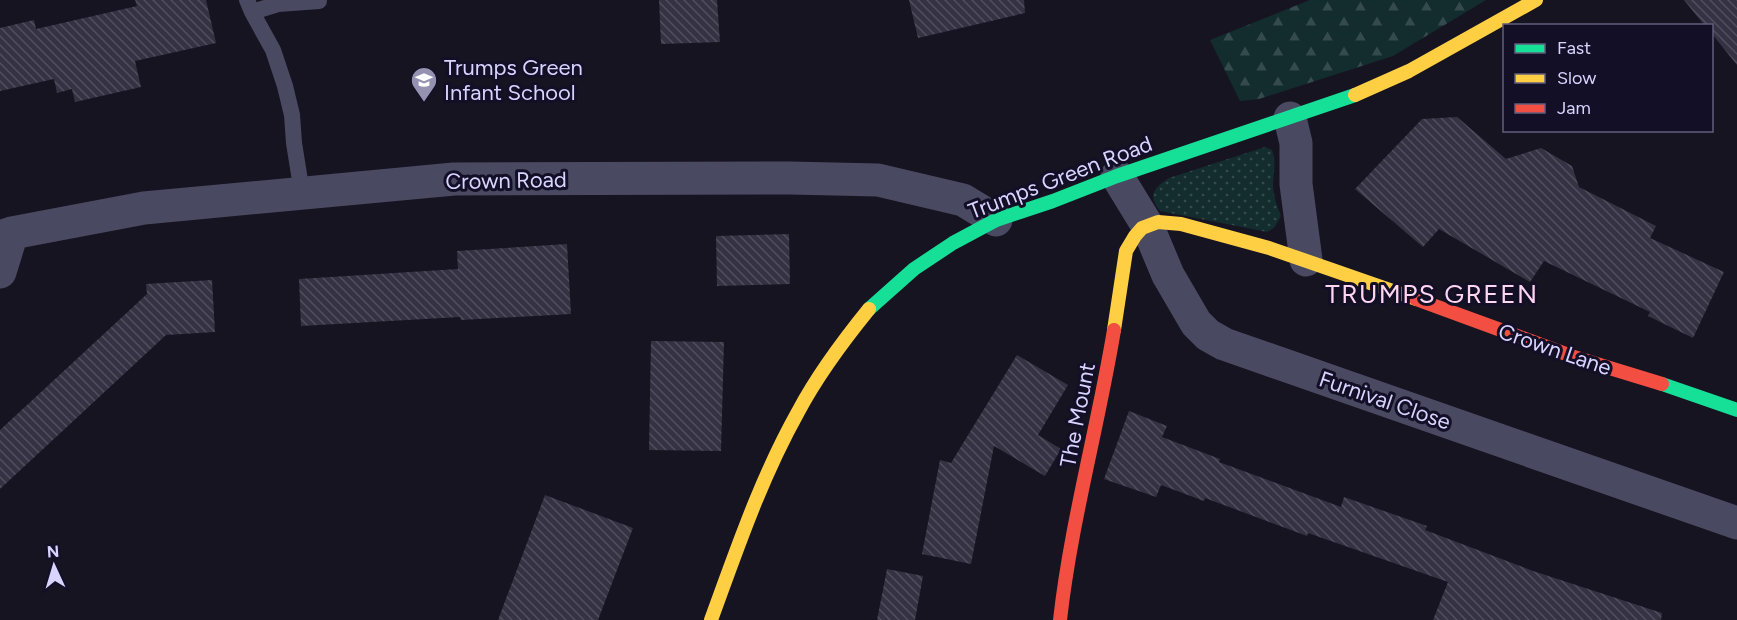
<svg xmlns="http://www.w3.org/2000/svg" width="1737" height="620" font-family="Figtree,sans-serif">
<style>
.grass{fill:url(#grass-dots)}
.forest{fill:url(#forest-firs)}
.building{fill:url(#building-back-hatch)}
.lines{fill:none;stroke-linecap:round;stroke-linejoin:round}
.lane{stroke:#4a4962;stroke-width:16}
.street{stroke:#4a4962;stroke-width:33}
.fast{stroke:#16e098;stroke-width:14}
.slow{stroke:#ffcf43;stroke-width:14}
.jam{stroke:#f24e42;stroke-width:14}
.labels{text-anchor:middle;stroke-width:6;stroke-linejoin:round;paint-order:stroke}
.poi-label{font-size:22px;fill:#d9d4ff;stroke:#130f26;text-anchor:start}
.street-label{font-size:22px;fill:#d9d4ff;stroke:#130f26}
.quarter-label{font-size:26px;letter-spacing:1.5px;fill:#ffd6f0;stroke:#130f26}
</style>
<defs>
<pattern id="grass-dots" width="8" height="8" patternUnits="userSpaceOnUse" patternTransform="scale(1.5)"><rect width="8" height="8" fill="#132c2d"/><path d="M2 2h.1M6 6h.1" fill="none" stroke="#354a4c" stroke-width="1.8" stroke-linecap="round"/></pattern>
<pattern id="forest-firs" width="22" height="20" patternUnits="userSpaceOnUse" patternTransform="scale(1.5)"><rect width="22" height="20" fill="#132c2d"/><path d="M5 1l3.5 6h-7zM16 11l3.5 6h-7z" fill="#354a4c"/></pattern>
<pattern id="building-back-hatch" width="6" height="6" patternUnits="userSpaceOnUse" patternTransform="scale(1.5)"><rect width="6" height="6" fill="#343243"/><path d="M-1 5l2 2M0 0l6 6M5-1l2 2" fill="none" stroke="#514f5f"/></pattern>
</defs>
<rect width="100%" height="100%" fill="#161421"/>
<path class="grass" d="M 1265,147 L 1272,150 C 1276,161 1274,171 1273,183 C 1273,195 1277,206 1281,216 L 1274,228 L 1267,232 L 1160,211 C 1147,195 1154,188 1169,178 Z"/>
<path class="forest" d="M 1310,0 L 1486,0 L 1393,56 L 1259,99 L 1240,101 L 1210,40 Z"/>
<path class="building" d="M 135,0 L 206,0 L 216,43 L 135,61 L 141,87 L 75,102 L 72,89 L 57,93 L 54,79 L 0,91 L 0,28 L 34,20 L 36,29 L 137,6 Z
M 659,0 L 717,0 L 720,42 L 661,44 Z
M 909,0 L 1024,0 L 1025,13 L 918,38 Z
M 1684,0 L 1737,0 L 1737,65 L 1712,34 L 1712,26 L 1705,26 Z
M 1457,117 L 1506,159 L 1541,148 L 1572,166 L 1579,187 L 1656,226 L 1650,238 L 1724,272 L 1693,338 L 1648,316 L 1650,312 L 1544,261 L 1530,282 L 1439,229 L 1423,247 L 1355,189 L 1422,119 Z
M 789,234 L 790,284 L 717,286 L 716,236 Z
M 567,244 L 571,314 L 461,320 L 460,317 L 301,326 L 299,279 L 458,269 L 457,251 Z
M 212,280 L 215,332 L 166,335 L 0,489 L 0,430 L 147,294 L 146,284 Z
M 651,341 L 724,342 L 721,451 L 649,450 Z
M 1017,355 L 1068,385 L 1038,435 L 1061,449 L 1045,476 L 994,446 L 971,564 L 922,554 L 940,460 L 951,463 Z
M 1129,411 L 1167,426 L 1162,437 L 1220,459 L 1219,462 L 1341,507 L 1344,497 L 1427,526 L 1425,530 L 1533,571 L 1662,613 L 1661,620 L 1433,620 L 1448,582 L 1308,533 L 1307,536 L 1205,498 L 1204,501 L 1161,485 L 1156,497 L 1104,479 Z
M 545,495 L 633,528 L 598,620 L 498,620 Z
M 887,569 L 923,576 L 915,620 L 877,620 Z"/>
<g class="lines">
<path class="lane" d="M 247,0 L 252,12 L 273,50 L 285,86 L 292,115 L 294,143 L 302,193
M 252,12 L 278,4 L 319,1"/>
<path class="street" d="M 1290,118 L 1296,143 L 1296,184 L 1306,260
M 1117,176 L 1147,225 L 1168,275 L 1196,323 L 1208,335 L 1224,344 L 1737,523
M 0,237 L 12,233 L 144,208 L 454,179 L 790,178 L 878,180 L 963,200 L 996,220
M 0,272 L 12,233"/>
<path class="fast" d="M 869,309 L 914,269 L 953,243 L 996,220 L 1053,201 L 1117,176 L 1355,95
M 1662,384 L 1737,410"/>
<path class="slow" d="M 1355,95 L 1409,71 L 1536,0
M 1114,330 L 1126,251 L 1135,236 L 1142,228 L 1158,222 L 1181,224 L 1269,248 L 1416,299
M 711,620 C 737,549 761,478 798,412 C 817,376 843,341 869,309"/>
<path class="jam" d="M 1416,299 L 1577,358 L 1662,384
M 1060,620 C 1071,522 1098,427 1114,330"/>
</g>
<defs>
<g id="school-pin" transform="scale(1.35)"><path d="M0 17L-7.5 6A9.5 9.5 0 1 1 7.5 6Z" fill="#9591b1" stroke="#130f26"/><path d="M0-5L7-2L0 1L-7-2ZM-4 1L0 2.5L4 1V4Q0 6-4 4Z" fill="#fff"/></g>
</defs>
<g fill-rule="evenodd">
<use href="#school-pin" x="424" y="80"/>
</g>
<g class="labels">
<g class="poi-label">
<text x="444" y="75">Trumps Green<tspan x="444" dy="25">Infant School</tspan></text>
</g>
<g class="street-label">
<text transform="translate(1060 177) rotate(-21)" y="8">Trumps Green Road</text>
<text transform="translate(506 180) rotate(-1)" y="8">Crown Road</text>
<text transform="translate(1555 349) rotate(19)" y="8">Crown Lane</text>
<text transform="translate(1385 400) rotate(19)" y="8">Furnival Close</text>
<text transform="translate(1077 415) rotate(-79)" y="8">The Mount</text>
</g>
<g class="quarter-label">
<text x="1432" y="303">TRUMPS GREEN</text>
</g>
</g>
<rect x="1503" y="24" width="210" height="108" fill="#130f26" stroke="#625e7d" stroke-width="1.5"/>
<rect x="1515" y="44" width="30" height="9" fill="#16e098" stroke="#625e7d" stroke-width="1.5"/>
<text x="1557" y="54" font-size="18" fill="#d9d4ff">Fast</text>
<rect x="1515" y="74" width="30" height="9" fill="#ffcf43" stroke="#625e7d" stroke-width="1.5"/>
<text x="1557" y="84" font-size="18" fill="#d9d4ff">Slow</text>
<rect x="1515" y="104" width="30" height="9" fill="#f24e42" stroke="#625e7d" stroke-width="1.5"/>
<text x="1557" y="114" font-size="18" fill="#d9d4ff">Jam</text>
<g transform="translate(54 566) rotate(356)" stroke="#130f26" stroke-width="4.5" paint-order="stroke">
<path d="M0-4.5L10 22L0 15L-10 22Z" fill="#d9d4ff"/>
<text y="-9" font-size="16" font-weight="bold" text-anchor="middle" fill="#d9d4ff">N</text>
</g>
</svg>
